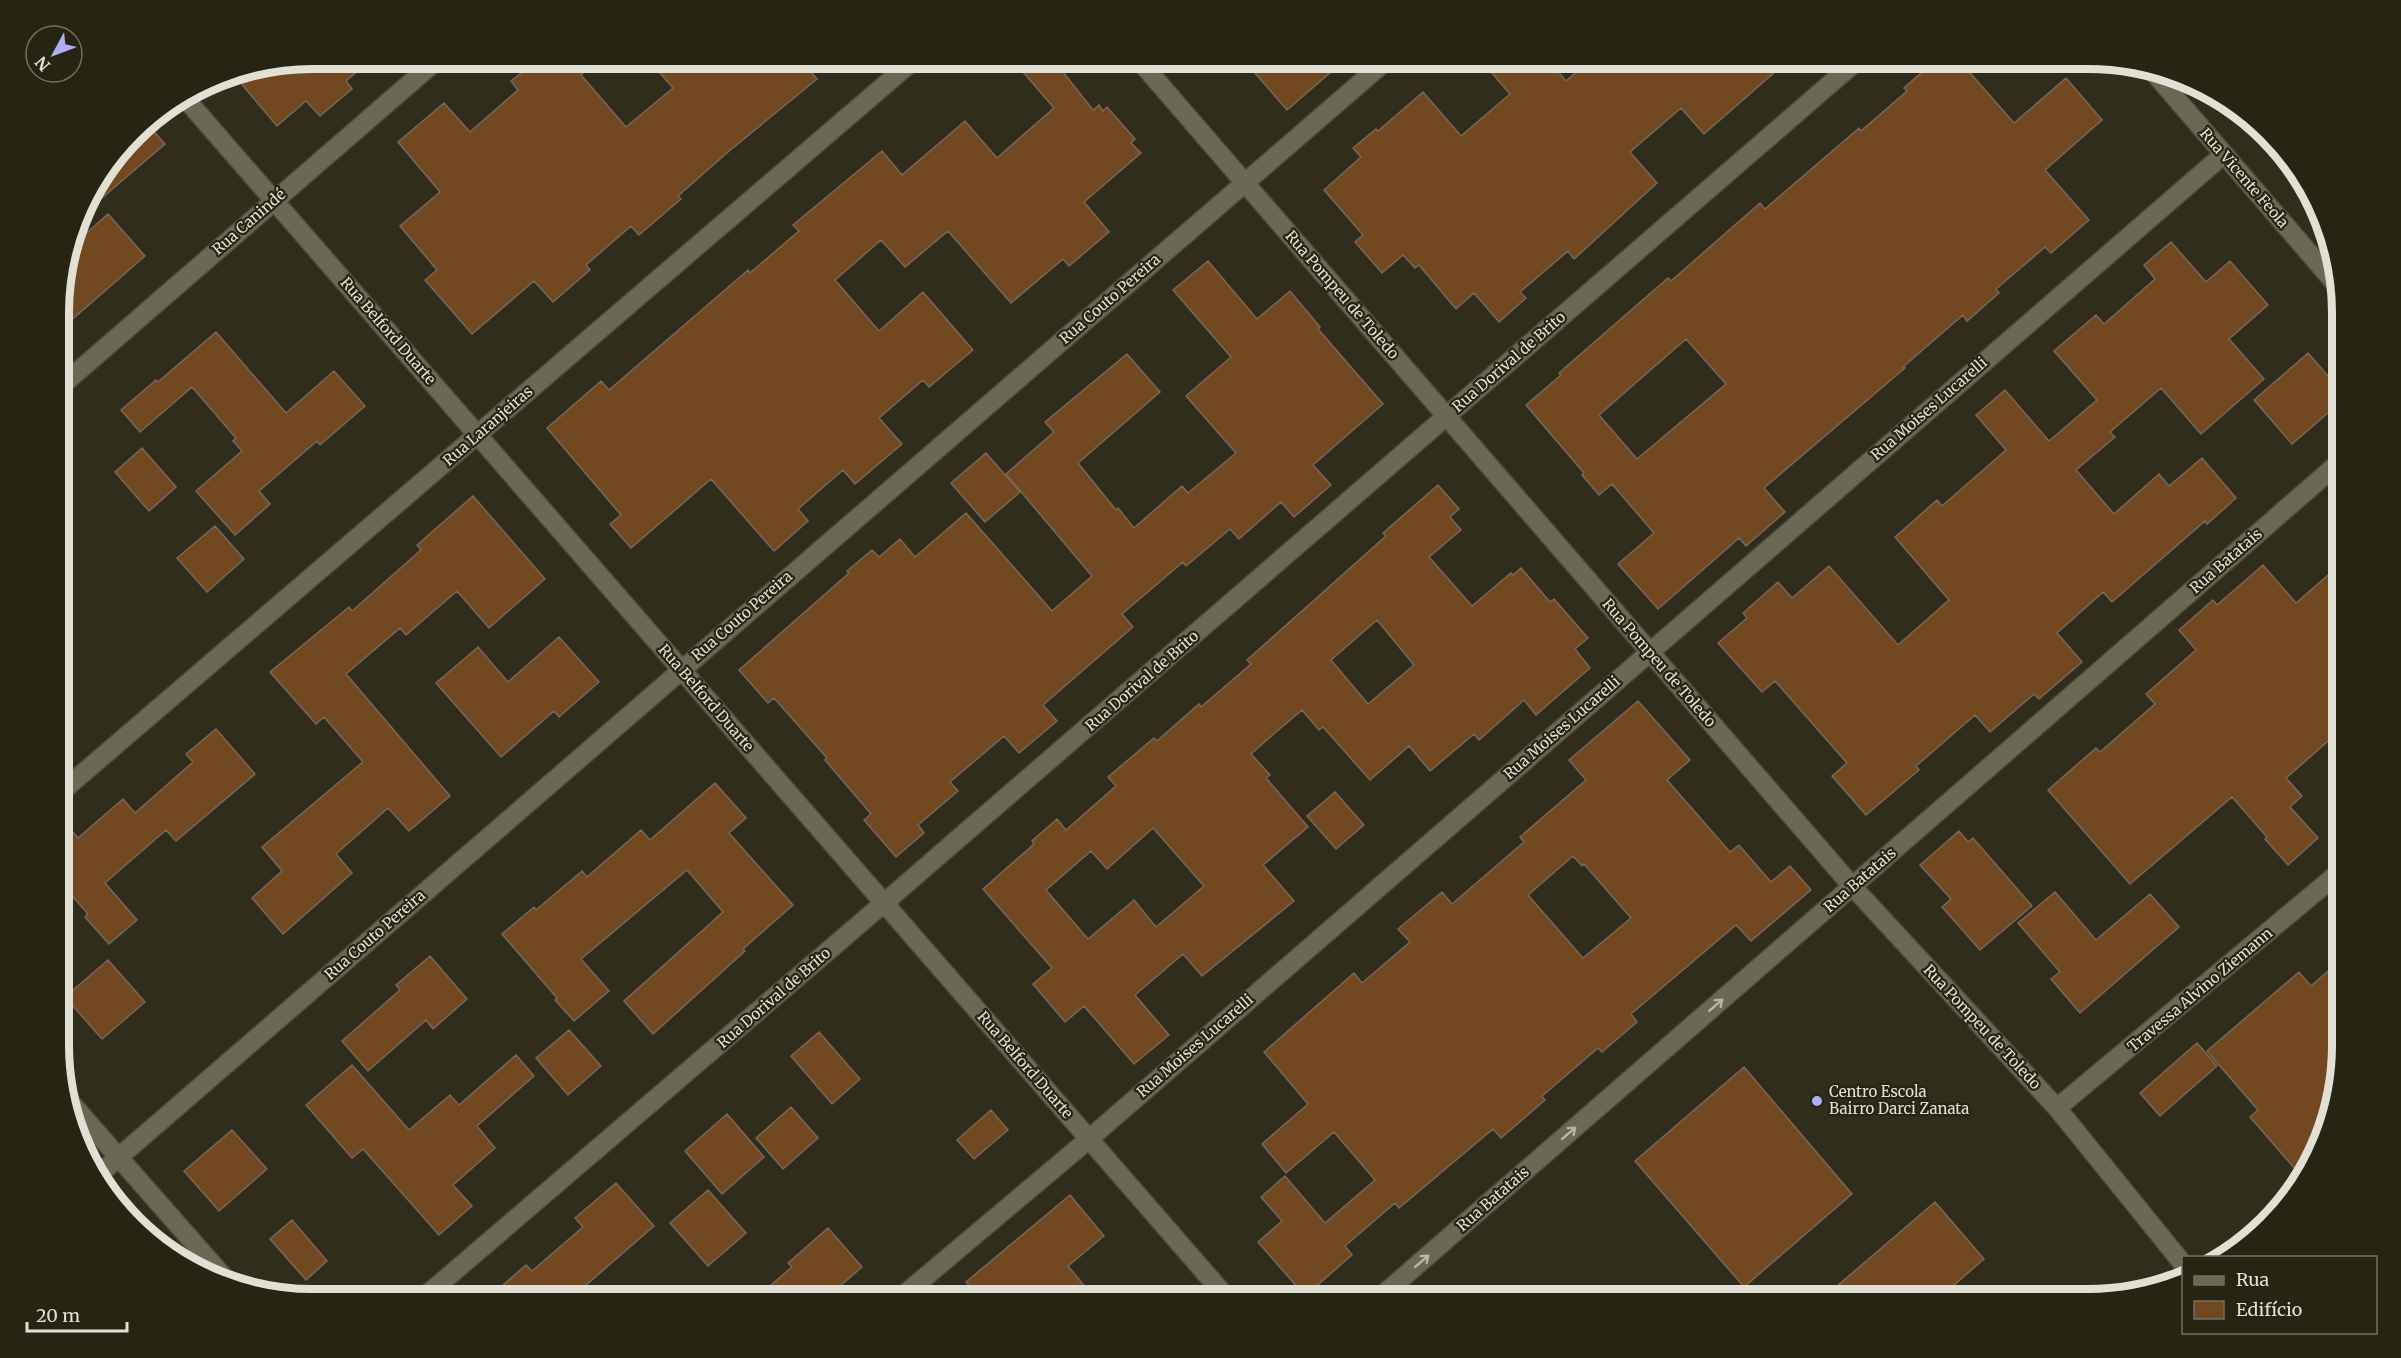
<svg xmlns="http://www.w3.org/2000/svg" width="2401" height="1358" font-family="Merriweather,serif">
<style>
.building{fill:#724820;stroke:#77675a;stroke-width:1.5;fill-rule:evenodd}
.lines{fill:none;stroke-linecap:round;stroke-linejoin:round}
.street-casing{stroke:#4d4b3c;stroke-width:21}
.street{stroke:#6c6856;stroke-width:18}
.oneway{stroke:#b9b6a9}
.poi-dot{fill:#b0aefa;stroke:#272413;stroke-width:2}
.labels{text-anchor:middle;stroke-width:4.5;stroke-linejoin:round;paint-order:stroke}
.street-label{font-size:15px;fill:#e2e0d5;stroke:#272413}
.poi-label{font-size:15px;fill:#e2e0d5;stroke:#272413;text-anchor:start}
.rim{fill:none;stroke:#e2e0d5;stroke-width:8}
</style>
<rect width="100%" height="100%" fill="#312d1d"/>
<path class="building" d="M 313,58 L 373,58 L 346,81 L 352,89 L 320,116 L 306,101 L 277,126 L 233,74 Z
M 509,58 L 599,58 L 581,75 L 626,127 L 673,88 L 647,58 L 799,58 L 817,79 L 728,152 L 678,196 L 681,199 L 639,235 L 631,226 L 586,265 L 590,270 L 553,302 L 534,281 L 472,334 L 425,280 L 437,270 L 400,226 L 440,192 L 398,142 L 444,103 L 470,132 L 518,90 L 511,81 L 521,73 Z
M 1011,58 L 1052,58 L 1093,110 L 1099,105 L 1103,111 L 1107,107 L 1135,139 L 1131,143 L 1141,153 L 1084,202 L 1109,232 L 1069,266 L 1063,259 L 1011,303 L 948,231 L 905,267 L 881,240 L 835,280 L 879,331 L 923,292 L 973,350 L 929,387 L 923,380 L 879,418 L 902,444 L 855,484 L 843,470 L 798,509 L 808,521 L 774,551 L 711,479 L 631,548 L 610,524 L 621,515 L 547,428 L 601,381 L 609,390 L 748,270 L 750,273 L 799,231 L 793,225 L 882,151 L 902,175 L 965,121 L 997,158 L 1054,108 Z
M 1242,58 L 1347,58 L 1287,110 Z
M 1479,58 L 1547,58 L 1566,81 L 1592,58 L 1791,58 L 1704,134 L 1681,108 L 1630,152 L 1657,183 L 1574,259 L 1568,251 L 1520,292 L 1526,298 L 1499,322 L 1474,293 L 1456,309 L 1419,265 L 1415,268 L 1403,255 L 1382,273 L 1355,242 L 1363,235 L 1324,190 L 1361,157 L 1353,148 L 1376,129 L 1378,131 L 1423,92 L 1461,136 L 1510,94 Z
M 1938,58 L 1957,58 L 2014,123 L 2066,78 L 2102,120 L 2045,170 L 2089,220 L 2051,253 L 2045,247 L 1996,289 L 1999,293 L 1967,321 L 1963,315 L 1903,367 L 1905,368 L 1764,488 L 1785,512 L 1746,546 L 1739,538 L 1658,609 L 1618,564 L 1654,533 L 1612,484 L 1599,495 L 1582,475 L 1584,473 L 1526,405 L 1561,375 L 1559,373 L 1668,278 L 1671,281 L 1760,203 L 1765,209 L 1859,128 L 1861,131 L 1907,91 L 1904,88 ZM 1686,339 L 1726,384 L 1637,459 L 1599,415 Z
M 145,122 L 165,144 L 103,197 L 94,188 Z
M 108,214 L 145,256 L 61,329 L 61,280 L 71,247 Z
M 2171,242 L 2206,282 L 2230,261 L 2268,305 L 2229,339 L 2264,379 L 2201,434 L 2161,388 L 2110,432 L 2115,437 L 2076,470 L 2114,514 L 2159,474 L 2169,486 L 2202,458 L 2236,498 L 2207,524 L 2205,521 L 2112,602 L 2103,592 L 2057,633 L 2082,662 L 2039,699 L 2034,694 L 1990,732 L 1975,715 L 1916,766 L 1919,770 L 1866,815 L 1832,776 L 1847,763 L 1775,681 L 1762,692 L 1718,643 L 1747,618 L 1743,613 L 1778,582 L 1792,598 L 1829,566 L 1898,645 L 1949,600 L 1895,537 L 1937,500 L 1942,506 L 2006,450 L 1976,415 L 2005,390 L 2049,441 L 2097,400 L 2054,351 L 2096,315 L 2104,324 L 2155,279 L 2144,265 Z
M 1208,261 L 1257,319 L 1290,291 L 1320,327 L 1318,329 L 1383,404 L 1313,465 L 1331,485 L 1294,517 L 1281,502 L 1239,539 L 1230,529 L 1186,566 L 1183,562 L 1122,614 L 1133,627 L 1043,705 L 1057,721 L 1019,753 L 1004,736 L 950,782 L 958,791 L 918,825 L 924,833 L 896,857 L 864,820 L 871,814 L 825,760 L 827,758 L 774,698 L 768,703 L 739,670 L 849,573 L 847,571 L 872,550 L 879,557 L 900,539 L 915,557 L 966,513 L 1052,611 L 1092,576 L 1006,474 L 1054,432 L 1045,422 L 1127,354 L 1160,392 L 1078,463 L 1116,510 L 1118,508 L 1134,528 L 1182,486 L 1188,493 L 1236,453 L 1186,396 L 1231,357 L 1173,290 Z
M 216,332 L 286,413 L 334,371 L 365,406 L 320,445 L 317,441 L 259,491 L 270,504 L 235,535 L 196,491 L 242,451 L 233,441 L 236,438 L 192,387 L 140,432 L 121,410 L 156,380 L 158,382 Z
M 2308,353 L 2342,392 L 2342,401 L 2292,444 L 2254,400 Z
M 142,448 L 176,487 L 149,511 L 115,472 Z
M 986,453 L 1020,492 L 985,522 L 951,483 Z
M 1438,485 L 1459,509 L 1450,517 L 1461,530 L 1429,557 L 1472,606 L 1511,573 L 1513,575 L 1521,568 L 1550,602 L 1554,599 L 1588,638 L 1575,649 L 1590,668 L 1536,715 L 1524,700 L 1479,740 L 1474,734 L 1430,771 L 1409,746 L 1370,780 L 1323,727 L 1319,730 L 1302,710 L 1276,732 L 1251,754 L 1270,775 L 1266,778 L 1308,827 L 1263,865 L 1294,901 L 1202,976 L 1183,954 L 1135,995 L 1169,1035 L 1134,1064 L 1084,1006 L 1065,1022 L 1033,984 L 1052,968 L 983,889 L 1034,844 L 1032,841 L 1057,819 L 1066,830 L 1116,786 L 1108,777 L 1154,738 L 1157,741 L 1199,704 L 1201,707 L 1251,664 L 1247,660 L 1386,536 L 1383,533 ZM 1377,620 L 1414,665 L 1368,704 L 1331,660 ZM 1153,828 L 1204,886 L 1156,927 L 1134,900 L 1088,939 L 1046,890 L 1091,851 L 1107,869 Z
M 473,496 L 545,579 L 489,628 L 457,591 L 406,635 L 400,628 L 346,674 L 450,796 L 409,831 L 388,808 L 336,854 L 352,873 L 283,934 L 252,898 L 282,871 L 262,847 L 363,762 L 324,717 L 316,724 L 270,672 L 349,607 L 352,611 L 421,550 L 417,545 Z
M 215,526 L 244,559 L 207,592 L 177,558 Z
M 2342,563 L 2342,729 L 2286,778 L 2302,796 L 2290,807 L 2318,838 L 2288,865 L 2265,839 L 2267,837 L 2232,797 L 2130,884 L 2048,790 L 2096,748 L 2100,752 L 2155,704 L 2146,694 L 2196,650 L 2179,630 L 2213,600 L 2217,605 L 2263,565 L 2296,603 Z
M 559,637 L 599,682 L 559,717 L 554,711 L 501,757 L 436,683 L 478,647 L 508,682 Z
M 1638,701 L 1690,760 L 1667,780 L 1730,852 L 1739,845 L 1771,882 L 1790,866 L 1811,890 L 1751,941 L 1736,925 L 1631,1014 L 1637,1022 L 1602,1052 L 1598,1048 L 1542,1096 L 1545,1100 L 1501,1138 L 1493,1129 L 1399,1208 L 1395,1203 L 1345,1246 L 1352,1255 L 1305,1296 L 1258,1242 L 1282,1221 L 1261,1197 L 1285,1176 L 1325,1223 L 1375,1180 L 1334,1132 L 1286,1173 L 1262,1144 L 1308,1104 L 1264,1052 L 1354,973 L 1362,983 L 1410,942 L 1398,929 L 1442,892 L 1452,904 L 1524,842 L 1520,837 L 1586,780 L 1569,760 ZM 1573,856 L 1582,866 L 1584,864 L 1631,918 L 1583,958 L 1528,895 Z
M 216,729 L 255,774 L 176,841 L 166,830 L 105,883 L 137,920 L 109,944 L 85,917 L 88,914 L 61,883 L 61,818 L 78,838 L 123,799 L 135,813 L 193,762 L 186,754 Z
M 715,783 L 746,818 L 729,833 L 793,905 L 743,949 L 745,951 L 653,1034 L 624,1001 L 723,912 L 687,870 L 581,959 L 609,991 L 574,1021 L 555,1000 L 557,998 L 502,934 L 534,907 L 536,910 L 582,871 L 587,877 L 641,830 L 650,840 Z
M 1335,792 L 1364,825 L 1336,849 L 1307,816 Z
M 1959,831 L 1968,842 L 1973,838 L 2032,906 L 1980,950 L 1942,907 L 1951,899 L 1920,865 Z
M 2055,892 L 2096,940 L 2150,894 L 2179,927 L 2080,1013 L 2051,979 L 2060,972 L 2018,923 Z
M 430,956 L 467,999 L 433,1029 L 426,1020 L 368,1071 L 342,1041 L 400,990 L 396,985 Z
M 2342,959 L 2342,1061 L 2309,1172 L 2303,1178 L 2250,1117 L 2258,1110 L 2207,1051 L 2299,972 L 2311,986 Z
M 108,960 L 145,1002 L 102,1039 L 65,997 Z
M 569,1030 L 601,1066 L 568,1095 L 536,1058 Z
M 819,1032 L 860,1079 L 832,1104 L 791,1056 Z
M 2197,1043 L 2217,1066 L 2160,1116 L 2140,1093 Z
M 516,1055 L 534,1076 L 477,1126 L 495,1148 L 453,1185 L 472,1206 L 439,1235 L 363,1149 L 352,1158 L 306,1105 L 352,1065 L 409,1130 L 450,1095 L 459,1105 Z
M 1744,1067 L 1852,1194 L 1744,1287 L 1635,1161 Z
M 791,1107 L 818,1138 L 783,1169 L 756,1138 Z
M 991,1110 L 1008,1130 L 974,1159 L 957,1140 Z
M 727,1114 L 764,1157 L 722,1194 L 685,1151 Z
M 232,1130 L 267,1169 L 219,1211 L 184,1171 Z
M 616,1183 L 654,1226 L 570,1299 L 487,1299 L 526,1265 L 532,1271 L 583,1227 L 575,1218 Z
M 708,1190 L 746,1233 L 708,1266 L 670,1223 Z
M 1070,1195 L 1104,1236 L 1068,1266 L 1095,1299 L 980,1299 L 966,1282 Z
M 1935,1202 L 1984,1259 L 1938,1299 L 1822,1299 Z
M 292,1220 L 327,1261 L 306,1280 L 270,1239 Z
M 828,1228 L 862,1267 L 825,1299 L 755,1299 L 792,1267 L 788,1263 Z"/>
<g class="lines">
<g class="street-casing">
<path id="street" d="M 1138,59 L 1852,886 L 2057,1108 L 2184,1265
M 2148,66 L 2341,290
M 184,97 L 1228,1299
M 61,386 L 438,59
M 61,792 L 915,59
M 70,1102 L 230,1284
M 2057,1108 L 2342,870
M 97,1176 L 1388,59
M 422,1299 L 884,903 L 1859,59
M 899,1299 L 1089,1139 L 2224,154
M 1378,1299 L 2342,460"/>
</g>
<use href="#street" class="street"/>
</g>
<defs><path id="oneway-shaft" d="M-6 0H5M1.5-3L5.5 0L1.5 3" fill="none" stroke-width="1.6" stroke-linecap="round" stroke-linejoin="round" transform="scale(1.5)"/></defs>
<g class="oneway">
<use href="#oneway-shaft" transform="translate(1716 1005) rotate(-41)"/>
<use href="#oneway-shaft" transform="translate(1569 1133) rotate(-41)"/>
<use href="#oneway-shaft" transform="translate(1422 1261) rotate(-41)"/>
</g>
<circle class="poi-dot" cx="1817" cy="1101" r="6"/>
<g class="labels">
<g class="street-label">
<text transform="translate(2244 178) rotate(49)" y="5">Rua Vicente Feola</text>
<text transform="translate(249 222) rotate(-41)" y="5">Rua Canindé</text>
<text transform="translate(1342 295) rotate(49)" y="5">Rua Pompeu de Toledo</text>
<text transform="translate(1110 299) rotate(-41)" y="5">Rua Couto Pereira</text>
<text transform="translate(388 331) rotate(49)" y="5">Rua Belford Duarte</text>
<text transform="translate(1509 362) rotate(-41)" y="5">Rua Dorival de Brito</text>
<text transform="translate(1929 409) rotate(-41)" y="5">Rua Moises Lucarelli</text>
<text transform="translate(488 426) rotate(-41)" y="5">Rua Laranjeiras</text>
<text transform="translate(2226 561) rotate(-41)" y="5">Rua Batatais</text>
<text transform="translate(742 616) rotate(-41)" y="5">Rua Couto Pereira</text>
<text transform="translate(1659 663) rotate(49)" y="5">Rua Pompeu de Toledo</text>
<text transform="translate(1142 681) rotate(-41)" y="5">Rua Dorival de Brito</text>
<text transform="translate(706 698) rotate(49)" y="5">Rua Belford Duarte</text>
<text transform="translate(1562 728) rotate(-41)" y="5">Rua Moises Lucarelli</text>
<text transform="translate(1860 880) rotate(-41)" y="5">Rua Batatais</text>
<text transform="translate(375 935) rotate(-41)" y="5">Rua Couto Pereira</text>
<text transform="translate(2200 990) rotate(-40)" y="5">Travessa Alvino Ziemann</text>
<text transform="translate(774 998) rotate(-41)" y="5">Rua Dorival de Brito</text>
<text transform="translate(1982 1027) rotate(47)" y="5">Rua Pompeu de Toledo</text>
<text transform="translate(1195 1046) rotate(-41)" y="5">Rua Moises Lucarelli</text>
<text transform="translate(1025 1065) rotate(49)" y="5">Rua Belford Duarte</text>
<text transform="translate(1493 1199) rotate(-41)" y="5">Rua Batatais</text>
</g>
<g class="poi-label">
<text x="1829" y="1097">Centro Escola<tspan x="1829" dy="17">Bairro Darci Zanata</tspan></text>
</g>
</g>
<path d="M0 0H2401V1358H0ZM313 69H2088A244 244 0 0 1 2332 313V1045A244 244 0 0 1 2088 1289H313A244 244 0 0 1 69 1045V313A244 244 0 0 1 313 69Z" fill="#272413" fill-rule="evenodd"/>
<path class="rim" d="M313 69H2088A244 244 0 0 1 2332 313V1045A244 244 0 0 1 2088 1289H313A244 244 0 0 1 69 1045V313A244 244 0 0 1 313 69Z"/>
<rect x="2182" y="1256" width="195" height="78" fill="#272413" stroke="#726f61" stroke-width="1.5"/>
<rect x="2194" y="1276" width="30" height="9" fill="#6c6856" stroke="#726f61" stroke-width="1.5"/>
<text x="2236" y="1286" font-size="18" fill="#e2e0d5">Rua</text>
<rect x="2194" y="1301" width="30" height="18" fill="#724820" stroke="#726f61" stroke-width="1.5"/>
<text x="2236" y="1316" font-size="18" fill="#e2e0d5">Edifício</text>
<g transform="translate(54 54) rotate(229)"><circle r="28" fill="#272413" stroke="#726f61" stroke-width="1.5"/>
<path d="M0-4.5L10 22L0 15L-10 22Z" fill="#b0aefa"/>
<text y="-9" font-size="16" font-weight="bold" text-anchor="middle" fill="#e2e0d5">N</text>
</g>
<path d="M27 1322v9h100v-9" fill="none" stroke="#e2e0d5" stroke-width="3"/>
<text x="36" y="1322" font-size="18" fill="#e2e0d5" stroke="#272413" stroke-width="4.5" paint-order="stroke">20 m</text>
</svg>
